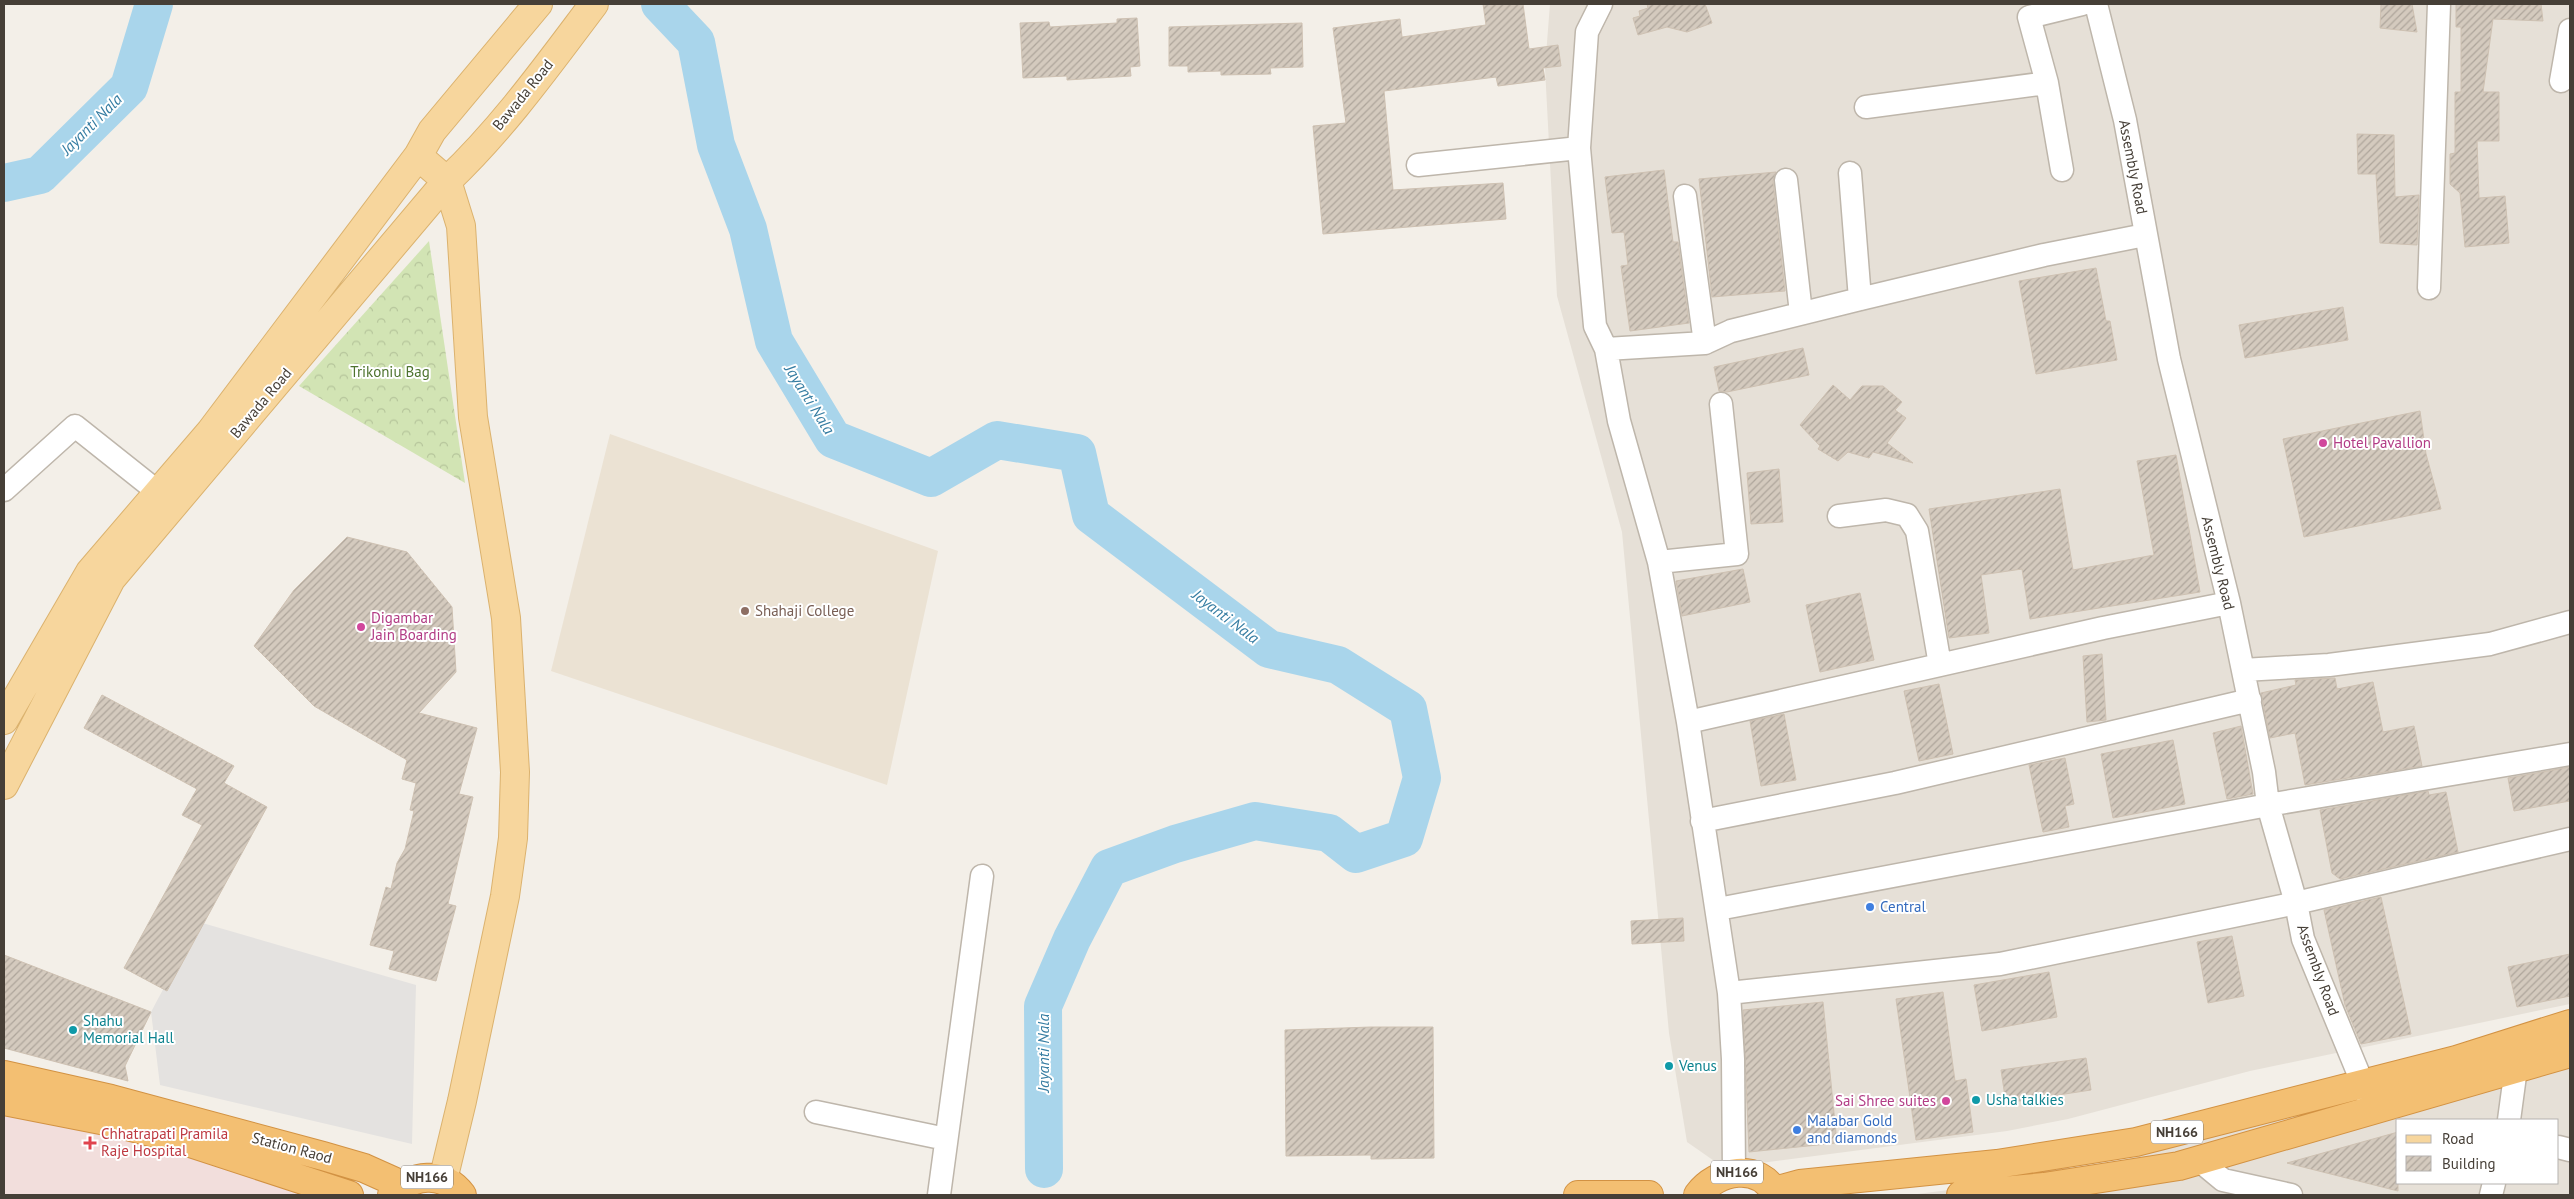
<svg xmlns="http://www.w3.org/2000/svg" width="2574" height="1199" font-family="'PT Sans',sans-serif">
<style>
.residential{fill:#e6e0d7;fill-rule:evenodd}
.education{fill:#ebe2d3}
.medical{fill:#f2dedc}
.forest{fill:url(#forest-crowns)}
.parking{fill:#e4e2e0}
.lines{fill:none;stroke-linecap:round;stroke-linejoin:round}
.river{stroke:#a9d5eb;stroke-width:38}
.building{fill:url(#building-hatch);stroke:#cec1b2}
.minor-casing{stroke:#beb6ab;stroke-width:25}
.major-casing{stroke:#dbb26e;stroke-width:30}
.highway-casing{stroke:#d29243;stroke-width:30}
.minor{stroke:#fff;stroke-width:22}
.major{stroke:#f7d69d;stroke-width:28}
.highway{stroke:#f3bf72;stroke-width:28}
.hotel-dot{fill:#d1479c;stroke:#fff;stroke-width:2}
.education-dot{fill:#8d6e63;stroke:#fff;stroke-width:2}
.shop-dot{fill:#3f7fe0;stroke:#fff;stroke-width:2}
.culture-dot{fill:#0f9aa8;stroke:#fff;stroke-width:2}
.health-dot{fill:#e0444e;stroke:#fff;stroke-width:2}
.labels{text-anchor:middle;stroke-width:4;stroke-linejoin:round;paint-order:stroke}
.shield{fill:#fff;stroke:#7e7973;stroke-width:1}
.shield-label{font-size:14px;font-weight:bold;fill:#463f37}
.street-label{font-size:15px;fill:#463f37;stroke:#fff}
.park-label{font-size:15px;fill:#4e732e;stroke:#fff}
.hotel-label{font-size:15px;fill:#b23c85;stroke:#fff;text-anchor:start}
.education-label{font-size:15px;fill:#785e54;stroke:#fff;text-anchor:start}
.shop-label{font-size:15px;fill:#366cbe;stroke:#fff;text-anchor:start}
.culture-label{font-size:15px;fill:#0d838f;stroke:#fff;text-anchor:start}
.health-label{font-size:15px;fill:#be3a42;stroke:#fff;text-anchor:start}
.water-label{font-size:16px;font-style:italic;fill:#367da2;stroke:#fff}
</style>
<defs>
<pattern id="forest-crowns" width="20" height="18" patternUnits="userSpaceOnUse" patternTransform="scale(1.25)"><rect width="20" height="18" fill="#d2e4b4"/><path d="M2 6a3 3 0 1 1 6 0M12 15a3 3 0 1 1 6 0" fill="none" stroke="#b6c59b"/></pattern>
<pattern id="building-hatch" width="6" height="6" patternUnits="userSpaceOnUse" patternTransform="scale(1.25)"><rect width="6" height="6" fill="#d4cabe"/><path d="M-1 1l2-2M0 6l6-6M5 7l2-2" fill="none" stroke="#aea59b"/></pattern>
</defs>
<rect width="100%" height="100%" fill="#f3efe8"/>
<path class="residential" d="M 1550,4 L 2570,4 L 2570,1004 L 2250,1071 L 2068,1119 L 2007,1131 L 1745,1165 L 1720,1165 L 1687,1142 L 1669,1033 L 1622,532 L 1557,296 L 1545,68 Z
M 2570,1065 L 2570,1195 L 1910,1195 L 2079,1173 L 2202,1138 L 2333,1108 ZM 2398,1120 L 2558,1120 L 2558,1183 L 2398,1183 Z"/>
<path class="education" d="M 610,434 L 938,551 L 887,785 L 551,671 Z"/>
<path class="medical" d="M 4,1101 L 349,1195 L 4,1195 Z"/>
<path class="forest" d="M 429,241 L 465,483 L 299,386 Z"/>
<path class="parking" d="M 199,922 L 416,985 L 412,1144 L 160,1085 L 151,1012 Z"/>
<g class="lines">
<path class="river" d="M 660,4 L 696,42 L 716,145 L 748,229 L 774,341 L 833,439 L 931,478 L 997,440 L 1077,453 L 1091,515 L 1269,649 L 1338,665 L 1408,709 L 1422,778 L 1404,838 L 1356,854 L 1329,833 L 1255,821 L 1175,844 L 1109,868 L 1072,939 L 1043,1006 L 1044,1169
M 4,183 L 40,175 L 129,87 L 154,4"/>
</g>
<path class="building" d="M 1483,4 L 1523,4 L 1529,49 L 1558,45 L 1561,66 L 1543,68 L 1545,80 L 1498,86 L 1496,77 L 1384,91 L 1393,190 L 1503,183 L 1506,219 L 1323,234 L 1313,126 L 1346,123 L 1333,28 L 1400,19 L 1402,37 L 1486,25 Z
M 1647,4 L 1705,4 L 1712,23 L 1687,32 L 1667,27 L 1638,35 L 1633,18 L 1640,16 L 1639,11 L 1648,8 Z
M 2381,4 L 2412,4 L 2417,32 L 2380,28 Z
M 2456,4 L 2541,4 L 2543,21 L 2493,19 L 2483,92 L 2499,92 L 2499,141 L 2477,141 L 2479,198 L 2505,196 L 2509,243 L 2465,247 L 2460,193 L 2450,184 L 2450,154 L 2455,153 L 2455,92 L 2461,92 L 2461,27 L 2456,27 Z
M 1137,18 L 1140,66 L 1130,67 L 1131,76 L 1067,80 L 1067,76 L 1023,78 L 1020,23 L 1049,22 L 1050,27 L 1117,23 L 1117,19 Z
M 1302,23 L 1303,67 L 1270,68 L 1271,74 L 1221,75 L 1221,71 L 1188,72 L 1188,66 L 1169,66 L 1169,27 Z
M 2357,134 L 2394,135 L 2395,197 L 2419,195 L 2417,245 L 2380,243 L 2376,174 L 2358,174 Z
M 1664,170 L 1673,242 L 1678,242 L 1689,323 L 1630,331 L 1621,266 L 1628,265 L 1624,232 L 1612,233 L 1605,177 Z
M 1776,172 L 1773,181 L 1785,291 L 1712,297 L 1699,179 Z
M 2096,268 L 2106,321 L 2110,321 L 2117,360 L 2036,374 L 2019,281 Z
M 2343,307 L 2348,340 L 2245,358 L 2239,325 Z
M 1803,348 L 1809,375 L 1727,392 L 1719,391 L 1714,367 Z
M 1833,385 L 1850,400 L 1862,386 L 1883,386 L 1902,402 L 1895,410 L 1906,418 L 1887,443 L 1913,463 L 1873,452 L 1869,458 L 1848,452 L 1838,461 L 1818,449 L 1820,446 L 1800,425 Z
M 2420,411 L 2426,454 L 2441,509 L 2304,537 L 2283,439 Z
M 2176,455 L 2200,592 L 2030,619 L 2022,569 L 1981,575 L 1989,633 L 1949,638 L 1929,509 L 2060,489 L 2073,570 L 2154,555 L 2137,461 Z
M 1779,469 L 1783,522 L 1751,524 L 1747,473 Z
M 347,537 L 407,552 L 452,607 L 456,672 L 419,713 L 477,728 L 459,794 L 473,797 L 448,904 L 456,906 L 436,981 L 389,969 L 394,951 L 370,945 L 386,887 L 391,889 L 397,863 L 405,849 L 414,811 L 410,810 L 416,783 L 402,779 L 407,760 L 314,706 L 254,646 L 294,590 Z
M 1743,569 L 1750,602 L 1682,616 L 1676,581 Z
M 1860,593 L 1874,660 L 1820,672 L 1806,605 Z
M 2102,654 L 2106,720 L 2087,722 L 2083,656 Z
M 2335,678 L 2337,689 L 2373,682 L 2383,732 L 2414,726 L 2422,766 L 2305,785 L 2295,733 L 2270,738 L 2261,693 L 2296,685 L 2295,680 Z
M 1939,684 L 1953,754 L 1919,761 L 1904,691 Z
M 102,695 L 234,766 L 224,783 L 267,807 L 167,991 L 124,968 L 202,825 L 182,815 L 197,789 L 84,728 Z
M 1784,714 L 1796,780 L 1761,786 L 1750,721 Z
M 2241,726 L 2253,794 L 2227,799 L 2213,733 Z
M 2173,740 L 2185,804 L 2113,818 L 2101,754 Z
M 2065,758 L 2074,804 L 2065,806 L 2069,827 L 2043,832 L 2029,765 Z
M 2570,767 L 2570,801 L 2514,811 L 2508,778 Z
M 2428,791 L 2429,795 L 2446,792 L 2458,852 L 2340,879 L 2332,873 L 2320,810 Z
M 2381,897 L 2411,1034 L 2361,1044 L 2345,1005 L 2324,910 Z
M 1683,918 L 1684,941 L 1632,944 L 1631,921 Z
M 2232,936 L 2244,996 L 2208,1003 L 2197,942 Z
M 2570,954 L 2570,996 L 2517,1007 L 2508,967 Z
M 4,955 L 151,1012 L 125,1066 L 128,1081 L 4,1048 Z
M 2049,972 L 2057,1017 L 1982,1031 L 1974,985 Z
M 1943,992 L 1955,1081 L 1966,1079 L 1973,1132 L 1916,1140 L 1896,999 Z
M 1823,1002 L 1837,1143 L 1749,1152 L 1743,1010 Z
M 1371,1027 L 1433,1027 L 1434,1158 L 1371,1159 L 1371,1155 L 1286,1156 L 1285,1030 Z
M 2086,1058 L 2091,1090 L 2006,1103 L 2001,1070 Z
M 2398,1132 L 2398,1191 L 2287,1163 Z"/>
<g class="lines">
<g class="minor-casing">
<path id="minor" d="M 1601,4 L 1587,32 L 1579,148 L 1595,326 L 1606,349 L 1705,343 L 1731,331 L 1860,299 L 2044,255 L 2145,235
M 2096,4 L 2125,120 L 2169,359 L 2229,603 L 2264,772 L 2268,805 L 2296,903 L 2303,939 L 2369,1099
M 2561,81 L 2570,30
M 1866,107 L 2047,83
M 1418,165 L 1579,148
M 2062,170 L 2047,83 L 2029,17 L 2082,4
M 1850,173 L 1860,299
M 1786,180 L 1801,313
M 1685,196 L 1705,343
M 2429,288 L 2439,4
M 1606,349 L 1619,421 L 1659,562
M 4,490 L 75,426 L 158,492
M 1839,516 L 1886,510 L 1907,515 L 1917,531 L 1940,665
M 2243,670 L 2329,665 L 2490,644 L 2570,622
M 1688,722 L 1659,562 L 1737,554 L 1721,404
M 1702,821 L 1895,783 L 2250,700
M 1718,909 L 2268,805 L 2570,754
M 1729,993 L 2000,964 L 2296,903 L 2570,839
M 816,1112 L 946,1139
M 2509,1120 L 2516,1068
M 2558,1147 L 2570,1150
M 2200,1161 L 2223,1180 L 2291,1195
M 1734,1173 L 1733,1059 L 1729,993 L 1688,722 L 2103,628 L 2229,603
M 939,1195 L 982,876
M 2491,1195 L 2494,1183"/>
</g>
<g class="major-casing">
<path id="major" d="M 418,156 L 447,181 L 461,226 L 473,417 L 506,618 L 515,772 L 513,838 L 505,896 L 462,1101 L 443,1180
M 4,720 L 90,572 L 211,431 L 418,156 L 432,131 L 538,4
M 4,785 L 111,579 L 447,181 C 503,128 548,65 594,4"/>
</g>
<g class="highway-casing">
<path id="highway" d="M 4,1075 L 111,1099 L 323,1156 L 364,1168 L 402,1185
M 4,1101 L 111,1122 L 178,1139 L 349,1195
M 1774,1191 L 1800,1184 L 1997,1164 L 2136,1142 L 2456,1060 L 2570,1024
M 392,1195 C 412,1174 443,1170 462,1195
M 1578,1195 L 1649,1195
M 1698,1195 C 1716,1170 1760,1161 1776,1195
M 1961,1195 L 2044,1187 L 2179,1166 L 2570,1053"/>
</g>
<use href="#minor" class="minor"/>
<use href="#major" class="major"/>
<use href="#highway" class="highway"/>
</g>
<g class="hotel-dot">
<circle cx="2323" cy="443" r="5"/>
<circle cx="361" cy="627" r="5"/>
<circle cx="1946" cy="1101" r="5"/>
</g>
<circle class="education-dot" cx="745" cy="611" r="5"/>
<g class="shop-dot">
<circle cx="1870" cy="907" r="5"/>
<circle cx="1797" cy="1130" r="5"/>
</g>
<g class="culture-dot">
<circle cx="73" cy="1030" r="5"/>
<circle cx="1669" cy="1066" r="5"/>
<circle cx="1976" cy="1100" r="5"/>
</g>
<path class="health-dot" d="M87.5 1135.5h5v5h5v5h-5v5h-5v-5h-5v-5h5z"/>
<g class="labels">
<g class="shield">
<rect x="2151" y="1120.5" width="52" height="23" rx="4"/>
<rect x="1711" y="1160.5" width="52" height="23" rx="4"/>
<rect x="401" y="1165.5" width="52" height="23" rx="4"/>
</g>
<g class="shield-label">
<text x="2177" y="1137">NH166</text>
<text x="1737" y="1177">NH166</text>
<text x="427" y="1182">NH166</text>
</g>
<g class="street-label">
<text transform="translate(523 95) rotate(-51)" y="5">Bawada Road</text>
<text transform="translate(2133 167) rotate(79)" y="5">Assembly Road</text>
<text transform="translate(261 403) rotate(-50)" y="5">Bawada Road</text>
<text transform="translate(2218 563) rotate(76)" y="5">Assembly Road</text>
<text transform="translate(2318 970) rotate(70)" y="5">Assembly Road</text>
<text transform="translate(292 1148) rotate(15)" y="5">Station Raod</text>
</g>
<g class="park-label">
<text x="390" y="377">Trikoniu Bag</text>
</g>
<g class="hotel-label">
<text x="2333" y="448">Hotel Pavallion</text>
<text x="371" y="623">Digambar<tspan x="371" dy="17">Jain Boarding</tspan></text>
<text x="1936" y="1106" text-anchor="end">Sai Shree suites</text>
</g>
<g class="education-label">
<text x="755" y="616">Shahaji College</text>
</g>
<g class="shop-label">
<text x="1880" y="912">Central</text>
<text x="1807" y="1126">Malabar Gold<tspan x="1807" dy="17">and diamonds</tspan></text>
</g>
<g class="culture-label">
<text x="83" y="1026">Shahu<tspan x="83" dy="17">Memorial Hall</tspan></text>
<text x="1679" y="1071">Venus</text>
<text x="1986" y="1105">Usha talkies</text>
</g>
<g class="health-label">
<text x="101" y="1139">Chhatrapati Pramila<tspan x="101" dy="17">Raje Hospital</tspan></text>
</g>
<g class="water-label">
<text transform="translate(91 124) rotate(-45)" y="6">Jayanti Nala</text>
<text transform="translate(810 399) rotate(58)" y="6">Jayanti Nala</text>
<text transform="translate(1226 616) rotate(37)" y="6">Jayanti Nala</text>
<text transform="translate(1043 1053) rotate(-90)" y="6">Jayanti Nala</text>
</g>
</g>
<rect width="2574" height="1199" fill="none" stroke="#463f37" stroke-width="10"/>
<rect x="2396" y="1119" width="162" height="65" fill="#ffffff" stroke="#b5b2af"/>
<rect x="2406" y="1135" width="25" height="8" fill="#f7d69d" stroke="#b5b2af"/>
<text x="2442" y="1144" font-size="15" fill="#463f37">Road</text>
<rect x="2406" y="1156" width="25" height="15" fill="url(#building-hatch)" stroke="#b5b2af"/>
<text x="2442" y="1169" font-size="15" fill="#463f37">Building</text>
</svg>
